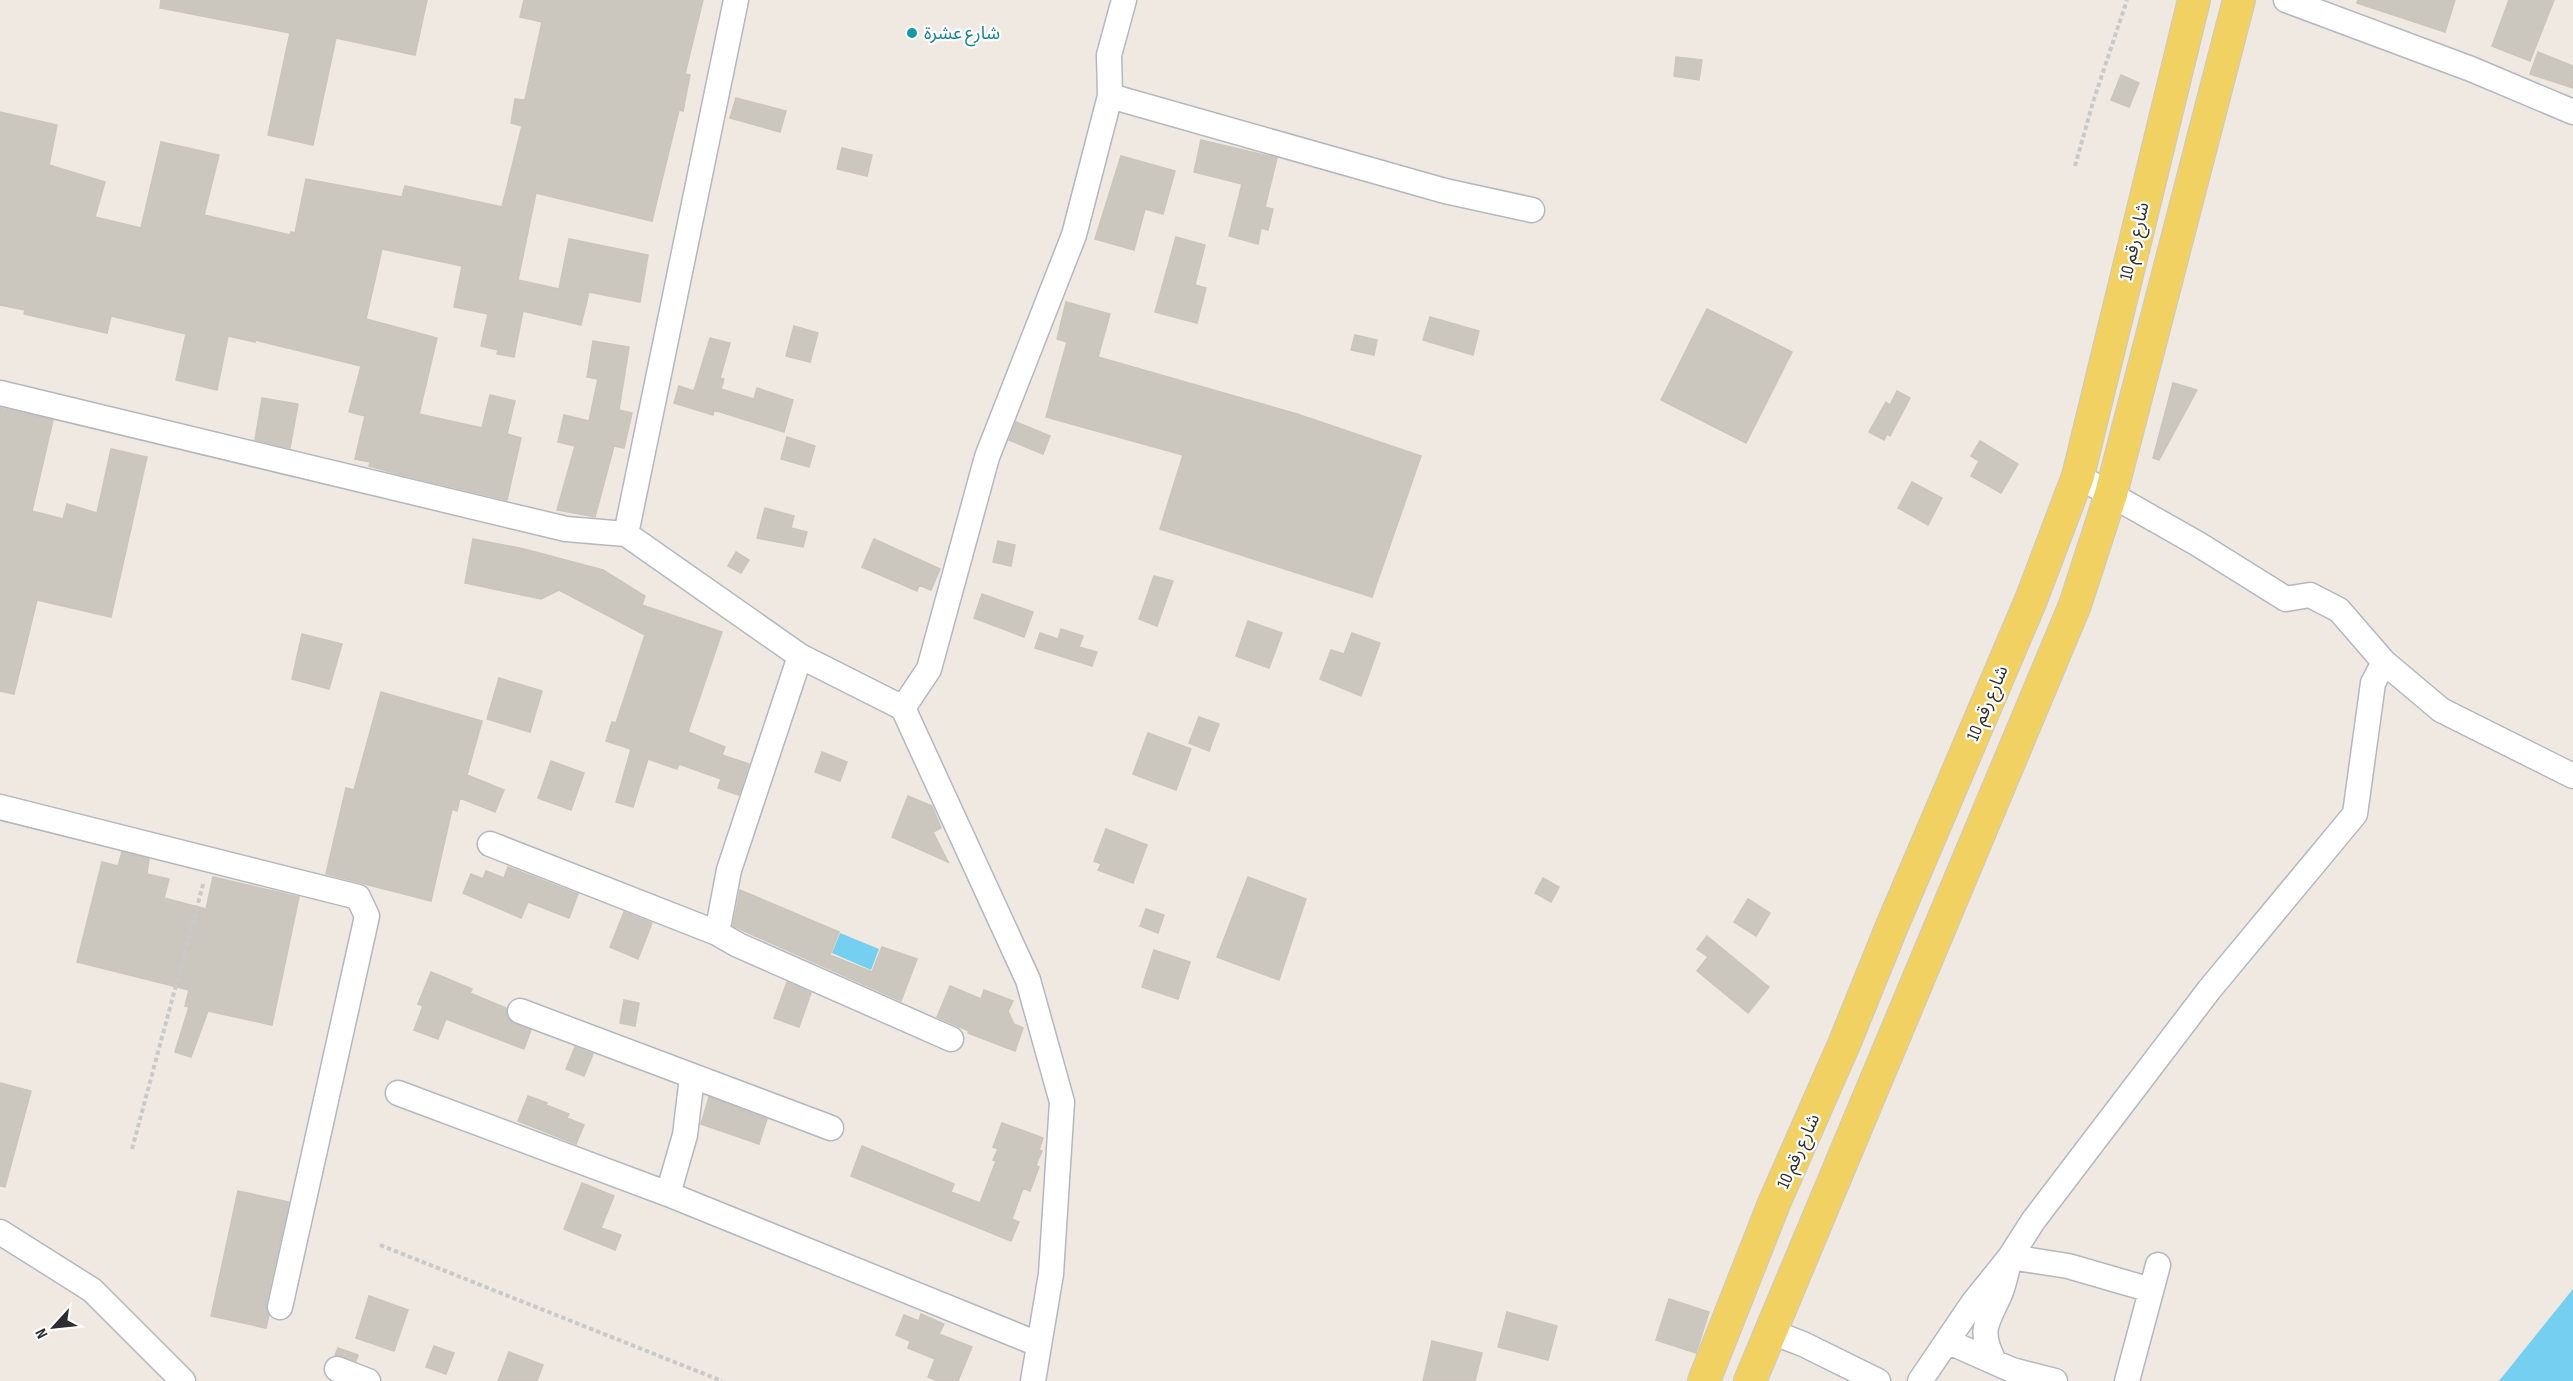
<svg xmlns="http://www.w3.org/2000/svg" width="2573" height="1381" font-family="'Sofia Sans Condensed','Noto Sans Arabic',sans-serif">
<style>
.water{fill:#75cff0}
.building{fill:#cbc7bf;stroke:#cbc5ba;stroke-width:1.5}
.lines{fill:none;stroke-linecap:round;stroke-linejoin:round}
.minor-casing{stroke:#b4b7c1;stroke-width:27}
.major-casing{stroke:#c9c9c9;stroke-width:34}
.path{stroke:#c9c9c9;stroke-width:4;stroke-dasharray:4.5 3;stroke-linecap:butt}
.minor{stroke:#fff;stroke-width:24}
.major{stroke:#f2d163;stroke-width:32}
.culture-dot{fill:#0f9aa8;stroke:#fff;stroke-width:2}
.labels{text-anchor:middle;stroke-width:4.5;stroke-linejoin:round;paint-order:stroke}
.culture-label{font-size:18px;fill:#0d838f;stroke:#fff;text-anchor:start}
.street-label{font-size:18px;fill:#2e2e2e;stroke:#fff}
</style>
<rect width="100%" height="100%" fill="#efe9e1"/>
<path class="water" d="M 840,933 L 879,949 L 871,970 L 832,953 Z
M 2573,1289 L 2573,1381 L 2499,1381 Z"/>
<path class="building" d="M 161,0 L 427,0 L 415,55 L 336,38 L 313,145 L 268,135 L 290,33 L 160,8 Z
M 524,0 L 703,0 L 685,74 L 690,75 L 683,111 L 679,110 L 652,221 L 536,193 L 518,280 L 559,289 L 569,239 L 648,255 L 640,302 L 589,292 L 581,325 L 523,311 L 514,357 L 497,354 L 498,350 L 481,346 L 488,314 L 454,307 L 462,266 L 382,249 L 366,319 L 437,338 L 419,414 L 482,428 L 490,395 L 515,401 L 507,434 L 521,438 L 507,500 L 394,473 L 369,466 L 370,462 L 355,459 L 365,416 L 349,412 L 361,366 L 255,340 L 255,342 L 228,336 L 217,390 L 176,380 L 186,334 L 111,316 L 107,333 L 24,314 L 25,310 L 0,305 L 0,112 L 57,125 L 49,165 L 105,182 L 95,217 L 141,228 L 161,142 L 219,155 L 204,215 L 290,235 L 291,232 L 295,233 L 306,179 L 402,197 L 405,186 L 502,207 L 522,126 L 511,123 L 515,99 L 525,100 L 542,22 L 520,17 Z
M 2358,0 L 2455,0 L 2445,32 L 2357,3 Z
M 2509,0 L 2554,0 L 2530,61 L 2492,46 Z
M 2538,52 L 2573,66 L 2573,88 L 2530,74 Z
M 1676,57 L 1702,60 L 1699,80 L 1674,76 Z
M 2121,75 L 2139,83 L 2129,107 L 2111,100 Z
M 736,98 L 786,111 L 780,132 L 730,118 Z
M 1201,140 L 1277,158 L 1265,207 L 1273,209 L 1268,230 L 1261,228 L 1258,244 L 1229,236 L 1242,184 L 1194,172 Z
M 842,148 L 872,155 L 867,176 L 837,169 Z
M 1121,156 L 1175,171 L 1163,214 L 1145,209 L 1134,250 L 1095,239 Z
M 1176,237 L 1205,245 L 1195,285 L 1206,288 L 1197,323 L 1155,312 Z
M 1066,302 L 1110,314 L 1098,357 L 1297,414 L 1421,456 L 1372,597 L 1160,529 L 1183,455 L 1046,417 L 1067,342 L 1057,339 Z
M 1707,309 L 1792,352 L 1746,443 L 1661,400 Z
M 1430,317 L 1479,331 L 1473,355 L 1423,340 Z
M 794,326 L 818,333 L 810,362 L 786,356 Z
M 1355,335 L 1377,340 L 1374,355 L 1351,350 Z
M 710,338 L 730,343 L 720,378 L 724,379 L 721,389 L 754,399 L 757,388 L 793,400 L 784,432 L 714,410 L 713,415 L 674,403 L 679,386 L 694,391 Z
M 593,341 L 629,347 L 619,410 L 632,413 L 624,448 L 614,446 L 595,517 L 557,510 L 575,446 L 558,442 L 564,415 L 589,421 L 598,379 L 587,377 Z
M 2173,383 L 2197,390 L 2159,460 L 2153,458 Z
M 1897,391 L 1910,398 L 1890,436 L 1887,434 L 1884,440 L 1869,432 L 1886,402 L 1890,405 Z
M 262,398 L 298,404 L 290,448 L 255,440 Z
M 0,408 L 53,420 L 32,511 L 63,519 L 67,504 L 97,513 L 111,449 L 147,457 L 111,617 L 37,600 L 14,694 L 0,691 Z
M 1016,422 L 1050,436 L 1043,454 L 1009,440 Z
M 787,437 L 815,446 L 809,467 L 781,459 Z
M 1980,441 L 2018,464 L 2001,493 L 1971,476 L 1979,461 L 1971,456 Z
M 1912,482 L 1942,498 L 1928,525 L 1898,508 Z
M 765,508 L 794,516 L 791,528 L 807,532 L 803,547 L 757,538 Z
M 473,539 L 524,549 L 603,570 L 645,596 L 642,605 L 722,632 L 688,732 L 725,747 L 722,755 L 749,764 L 739,795 L 718,788 L 721,779 L 679,764 L 677,769 L 648,759 L 633,807 L 616,802 L 631,749 L 606,741 L 612,722 L 616,723 L 645,635 L 559,590 L 541,599 L 465,583 Z
M 874,539 L 940,569 L 931,590 L 919,585 L 917,591 L 862,567 Z
M 998,541 L 1015,545 L 1011,566 L 993,562 Z
M 736,552 L 749,560 L 741,573 L 728,566 Z
M 1154,576 L 1173,581 L 1157,626 L 1139,619 Z
M 982,594 L 1033,612 L 1024,637 L 974,618 Z
M 1248,621 L 1282,633 L 1269,668 L 1236,656 Z
M 1061,629 L 1083,636 L 1079,647 L 1097,652 L 1092,666 L 1035,648 L 1040,633 L 1058,639 Z
M 1352,633 L 1380,643 L 1361,696 L 1320,679 L 1331,650 L 1344,654 Z
M 302,634 L 342,644 L 329,689 L 292,679 Z
M 499,678 L 542,691 L 530,732 L 487,719 Z
M 381,692 L 482,721 L 467,775 L 504,790 L 495,812 L 460,798 L 457,811 L 452,809 L 431,901 L 326,874 L 346,788 L 354,790 Z
M 1199,717 L 1219,724 L 1209,751 L 1189,743 Z
M 1148,733 L 1191,749 L 1176,790 L 1133,774 Z
M 822,752 L 847,762 L 840,781 L 815,772 Z
M 551,761 L 584,773 L 571,810 L 538,798 Z
M 908,796 L 932,806 L 941,828 L 933,832 L 948,862 L 892,837 Z
M 1106,829 L 1147,845 L 1133,883 L 1098,870 L 1101,864 L 1094,861 Z
M 122,852 L 149,859 L 147,874 L 169,879 L 164,898 L 206,909 L 213,877 L 299,897 L 272,1025 L 208,1011 L 191,1057 L 175,1052 L 189,1007 L 185,1006 L 189,990 L 77,962 L 102,862 L 118,866 Z
M 508,867 L 578,894 L 569,918 L 528,902 L 521,918 L 463,893 L 471,874 L 483,879 L 486,871 L 504,878 Z
M 1248,877 L 1306,899 L 1279,980 L 1217,957 Z
M 1543,878 L 1559,887 L 1551,902 L 1535,893 Z
M 740,890 L 839,932 L 830,955 L 872,972 L 882,947 L 917,959 L 901,1001 L 733,926 Z
M 1748,899 L 1770,913 L 1756,936 L 1734,922 Z
M 1146,909 L 1164,915 L 1158,933 L 1140,926 Z
M 624,912 L 652,923 L 638,959 L 610,947 Z
M 1707,936 L 1769,987 L 1748,1013 L 1697,971 L 1708,957 L 1697,949 Z
M 1154,950 L 1190,962 L 1178,999 L 1142,987 Z
M 431,972 L 472,989 L 470,993 L 506,1008 L 509,1020 L 531,1030 L 524,1049 L 446,1019 L 438,1039 L 414,1030 L 423,1006 L 418,1004 Z
M 787,982 L 811,993 L 799,1027 L 774,1018 Z
M 950,986 L 981,999 L 984,990 L 1013,1001 L 1008,1011 L 1014,1024 L 1023,1028 L 1015,1051 L 968,1033 L 969,1031 L 937,1017 Z
M 624,1000 L 639,1003 L 635,1026 L 620,1023 Z
M 575,1047 L 593,1054 L 584,1076 L 566,1069 Z
M 0,1083 L 31,1091 L 5,1187 L 0,1186 Z
M 528,1096 L 547,1103 L 546,1105 L 569,1114 L 567,1118 L 584,1125 L 576,1144 L 518,1121 Z
M 709,1097 L 767,1119 L 759,1144 L 701,1124 Z
M 1002,1123 L 1043,1138 L 1039,1150 L 1042,1151 L 1036,1165 L 1039,1167 L 1030,1191 L 1023,1188 L 1012,1219 L 1019,1222 L 1011,1241 L 851,1176 L 862,1146 L 954,1184 L 951,1192 L 980,1203 L 996,1161 L 993,1160 L 998,1149 L 993,1147 Z
M 582,1183 L 614,1196 L 601,1228 L 621,1235 L 615,1250 L 564,1229 Z
M 238,1191 L 289,1202 L 266,1304 L 269,1315 L 266,1328 L 211,1316 Z
M 369,1296 L 408,1310 L 394,1351 L 356,1338 Z
M 1669,1299 L 1709,1312 L 1696,1353 L 1656,1340 Z
M 1507,1312 L 1557,1326 L 1548,1360 L 1498,1347 Z
M 921,1314 L 944,1324 L 939,1334 L 972,1347 L 958,1381 L 938,1381 L 928,1377 L 935,1359 L 908,1348 L 910,1341 L 896,1335 L 904,1315 L 919,1321 Z
M 1432,1341 L 1482,1353 L 1475,1381 L 1423,1381 Z
M 434,1346 L 454,1353 L 446,1374 L 426,1367 Z
M 338,1348 L 358,1355 L 356,1361 L 335,1355 Z
M 509,1352 L 543,1365 L 537,1381 L 498,1381 Z"/>
<g class="lines">
<g class="minor-casing">
<path id="minor" d="M 736,0 L 626,534 L 800,656 L 903,708 L 1028,980 L 1062,1102 L 1051,1274 L 1033,1381
M 2286,0 L 2471,69 L 2573,112
M 1110,96 L 1445,191 L 1532,210
M 0,393 L 566,529 L 626,534
M 2078,476 L 2198,544 L 2286,599 L 2310,595 L 2339,610 L 2384,662 L 2441,710 L 2573,776
M 903,708 L 929,669 L 987,457 L 1074,235 L 1110,96 L 1109,55 L 1124,0
M 0,807 L 358,897 L 367,916 L 280,1307
M 490,844 L 717,933 L 738,945 L 951,1039
M 717,933 L 729,870 L 800,656
M 520,1011 L 831,1128
M 398,1093 L 668,1194 L 1038,1344
M 668,1194 L 685,1135 L 692,1077
M 0,1232 L 92,1290 L 183,1381
M 1769,1331 L 1803,1344 L 1878,1381
M 1949,1342 L 2012,1370 L 2055,1381
M 1994,1361 C 1978,1330 1987,1323 2000,1294 C 2005,1282 2007,1269 2010,1257 L 2068,1266 L 2151,1290
M 337,1369 L 368,1381
M 1920,1381 L 1973,1303 L 2010,1257 L 2033,1221 L 2209,990 L 2355,814 L 2373,683 L 2384,662
M 2127,1381 L 2158,1265"/>
</g>
<g class="major-casing">
<path id="major" d="M 1704,1381 L 1775,1201 L 1845,1042 L 1892,926 L 2031,600 L 2078,476 L 2194,0
M 1750,1381 L 2075,605 L 2111,494 L 2239,0"/>
</g>
<path class="path" d="M 2075,166 L 2093,102 L 2127,0
M 132,1149 L 204,881
M 380,1245 L 722,1381"/>
<use href="#minor" class="minor"/>
<use href="#major" class="major"/>
</g>
<circle class="culture-dot" cx="912" cy="33" r="6"/>
<g class="labels">
<g class="culture-label">
<text x="924" y="39">شارع عشرة</text>
</g>
<g class="street-label">
<text transform="translate(2134 241) rotate(-77)" y="6">شارع رقم 10</text>
<text transform="translate(1987 703) rotate(-67)" y="6">شارع رقم 10</text>
<text transform="translate(1798 1151) rotate(-66)" y="6">شارع رقم 10</text>
</g>
</g>
<g transform="translate(54 1327) rotate(243)" stroke="#ffffff" stroke-width="4.5" paint-order="stroke">
<path d="M0-4.5L10 22L0 15L-10 22Z" fill="#2e2e2e"/>
<text y="-9" font-size="16" font-weight="bold" text-anchor="middle" fill="#2e2e2e">N</text>
</g>
</svg>
